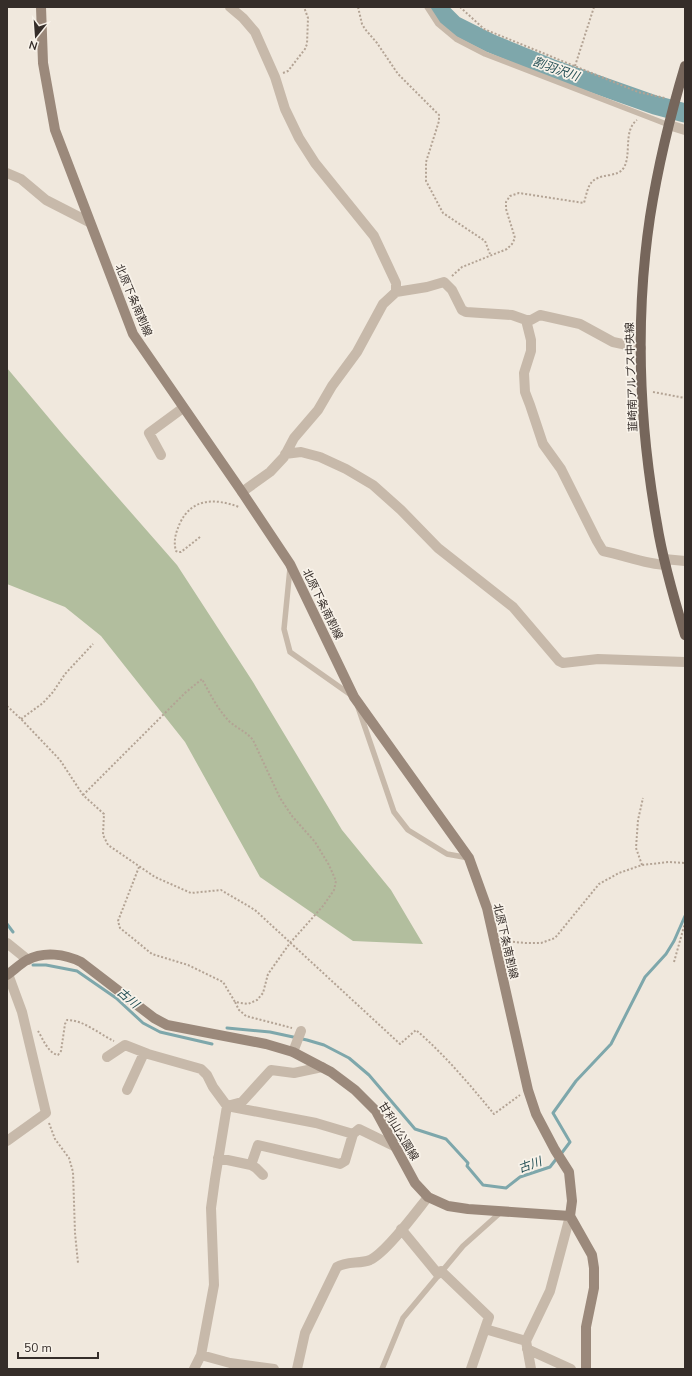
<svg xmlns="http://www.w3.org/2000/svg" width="692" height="1376" font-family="'Nunito Sans','Noto Sans JP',sans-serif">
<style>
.green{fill:#b2be9e}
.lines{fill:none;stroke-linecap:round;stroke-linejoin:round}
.stream{stroke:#7ea7ab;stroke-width:3}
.river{stroke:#7ea7ab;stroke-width:19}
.path{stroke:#b3a394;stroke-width:2;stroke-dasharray:2 2;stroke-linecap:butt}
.service{stroke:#c7b9aa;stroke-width:5.5}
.minor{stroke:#c7b9aa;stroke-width:10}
.secondary{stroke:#9b897b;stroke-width:10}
.primary{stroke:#76665b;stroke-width:10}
.labels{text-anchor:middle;stroke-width:3.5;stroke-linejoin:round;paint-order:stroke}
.street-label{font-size:11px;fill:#352d29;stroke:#f8f2e9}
.water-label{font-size:12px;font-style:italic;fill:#224e54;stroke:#f8f2e9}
</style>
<rect width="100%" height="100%" fill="#f0e8dd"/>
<path class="green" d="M 7,368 L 64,436 L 177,565 L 253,682 L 342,830 L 391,890 L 423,944 L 353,941 L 260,877 L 185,742 L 101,636 L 65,607 L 7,584 Z"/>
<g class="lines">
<path class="stream" d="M 7,924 L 13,932
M 33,965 L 46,965 L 77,971 L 116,998 L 143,1023 L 160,1032 L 212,1044
M 227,1028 L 270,1032 L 307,1040 L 324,1045 L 349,1058 L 369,1075 L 415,1129 L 446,1139 L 468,1163 L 467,1166 L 483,1185 L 506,1188 L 520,1177 L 550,1167 L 557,1158
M 561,1154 L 570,1142 L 553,1113 L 576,1081 L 611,1044 L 645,977 L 666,954 L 674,941 L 685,916"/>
<path class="river" d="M 436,7 L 454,25 L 490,43 L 553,69 L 655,105 L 685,113"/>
<path class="path" d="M 358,7 L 362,24 L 365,29 L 377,43 L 398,74 L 439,115 L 439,121 L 426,162 L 426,181 L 443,213 L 485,241 L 490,254
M 460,7 L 484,29 L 638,92 L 665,98
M 575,66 L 594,7
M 283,73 L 288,71 L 305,49 L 307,44 L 308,18 L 304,7
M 452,276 L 462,267 L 507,249 L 512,244 L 515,238 L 506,209 L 506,202 L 510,196 L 519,193 L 584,203 C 589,184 589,178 610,175 C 615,174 619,173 622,170 C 633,158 622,131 637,120
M 653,392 L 685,398
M 200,537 L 181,552 L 178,552 L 176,551 C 173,541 176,532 180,523 C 192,498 215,498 239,507
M 7,706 L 21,719 L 60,760 L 83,795 L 104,814 L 103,835 L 108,845 L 155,877 L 191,893 L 221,890 L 255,910 L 400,1044 L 416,1030 C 445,1055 470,1085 494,1114 L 520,1095
M 21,719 L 43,703 L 53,692 L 65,674 L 93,644
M 83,795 L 185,693 L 202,679 C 210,694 218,710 230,722 C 238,729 247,732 253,740 L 280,798 L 292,816 L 315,842 L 329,865 L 336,881 L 334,890 L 323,906 L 290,943 L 268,974 L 263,993 L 257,1000 L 248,1004 L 235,1002 L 239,1010 L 246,1016 L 292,1028
M 642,865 L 636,848 L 638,820 L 643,798
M 139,867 L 118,921 L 120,928 L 152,954 L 188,965 L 223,982 L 235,1002
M 505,941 L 525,943 L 541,943 L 555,938 L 599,884 L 619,873 L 642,865 L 669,862 L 685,863
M 674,962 L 685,923
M 38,1031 C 43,1039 48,1053 58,1055 L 61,1051 L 65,1024 L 67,1020 C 84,1020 99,1034 114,1041
M 49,1123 L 55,1139 L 69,1158 L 73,1172 L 75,1233 L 78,1263"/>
<path class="service" d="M 427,7 L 438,24 L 456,39 L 485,54 L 669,125
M 290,568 L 284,629 L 290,652 L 351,695
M 358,707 L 394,812 L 408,830 L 447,854 L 469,858
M 382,1369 L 403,1318 L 463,1246 L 501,1212"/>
<path class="minor" d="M 230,7 L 243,18 L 255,32 L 275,77 L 285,109 L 299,138 L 315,163 L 374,236 L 396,283 L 396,292
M 669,125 L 685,130
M 7,173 L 21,179 L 46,200 L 89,222
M 526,320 L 531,340 L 531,351 L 524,373 L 525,392 L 530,405 L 543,444 L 561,469 L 597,541 L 603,551 C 624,555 645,564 666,565
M 285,454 L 301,452 L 320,457 L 346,469 L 373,485 L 401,510 L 438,548 L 513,607 L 559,661 L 563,663 L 598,659 L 685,662
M 161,455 L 149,433 L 183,408
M 242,492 L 270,472 L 284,457 L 294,438 L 318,410 L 332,386 L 357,352 L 383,304 L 396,292 L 427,287 L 444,282 L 452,290 L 462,310 L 466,312 L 512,315 L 526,320 L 531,320 L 540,315 L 580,324 L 613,342 L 641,348
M 664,559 L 685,561
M 7,943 L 28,960
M 293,1052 L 301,1031
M 107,1057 L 125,1045 L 148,1054 L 201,1069 L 207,1075 L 213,1087 L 227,1106 L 242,1102 L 271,1070 L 294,1073 L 322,1067
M 127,1090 L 144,1053
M 7,1141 L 46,1113 L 22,1012 L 8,974
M 218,1158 L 251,1165 L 258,1145 L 340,1164 L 345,1161 L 353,1134
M 251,1165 L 256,1168 L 263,1175
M 401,1229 L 438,1274
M 441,1271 L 489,1317 L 471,1369
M 485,1329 L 526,1341
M 527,1349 L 571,1369
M 201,1355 L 230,1363 L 274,1369
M 194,1369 L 201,1355 L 214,1285 L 211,1208 L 215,1179 L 227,1106 L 316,1123 L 353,1134 L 359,1129 L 396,1147
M 297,1369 L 305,1333 L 337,1267 C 346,1261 360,1264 370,1260 C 386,1253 416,1212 428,1197
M 531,1369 L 526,1341 L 550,1291 L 570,1216"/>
<path class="secondary" d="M 41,7 L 43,63 L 55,130 L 133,334 L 242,492 L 290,564 L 354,697 L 469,858 L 487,908 L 528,1090 L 536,1114 L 555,1150 L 569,1172 L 572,1201 L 570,1216
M 7,975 C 14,970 20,964 27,960 C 44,951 65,954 81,962 L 154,1018 L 167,1025 L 266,1044 L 293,1052 L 331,1072 L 355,1090 L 376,1111 L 415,1183 L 428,1197 L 448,1206 L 468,1209 L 570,1216 L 592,1255 L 594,1268 L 594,1288 L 586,1327 L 586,1369"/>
<path class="primary" d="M 685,66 C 670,116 658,166 650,217 C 635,318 639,423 657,524 C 663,562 674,599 685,635"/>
</g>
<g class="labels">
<g class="street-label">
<text transform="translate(134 300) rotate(67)" y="4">北原下条南割線</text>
<text transform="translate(631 377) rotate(-92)" y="4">韮崎南アルプス中央線</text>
<text transform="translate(323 604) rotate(64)" y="4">北原下条南割線</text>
<text transform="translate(506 941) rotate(77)" y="4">北原下条南割線</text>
<text transform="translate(399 1131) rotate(59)" y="4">甘利山公園線</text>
</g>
<g class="water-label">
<text transform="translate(556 69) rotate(20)" y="4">割羽沢川</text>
<text transform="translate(128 998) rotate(41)" y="4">古川</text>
<text transform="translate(530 1165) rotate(-20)" y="4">古川</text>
</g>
</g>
<rect width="692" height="1376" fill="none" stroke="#352d29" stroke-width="16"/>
<g transform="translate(36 36) rotate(197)" stroke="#f8f2e9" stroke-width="3" paint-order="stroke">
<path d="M0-3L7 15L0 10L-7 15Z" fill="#352d29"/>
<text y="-6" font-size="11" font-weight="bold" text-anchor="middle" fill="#352d29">N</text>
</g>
<path d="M18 1352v6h80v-6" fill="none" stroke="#352d29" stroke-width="2"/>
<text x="24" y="1352" font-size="12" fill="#352d29" stroke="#f8f2e9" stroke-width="3" paint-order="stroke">50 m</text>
</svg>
